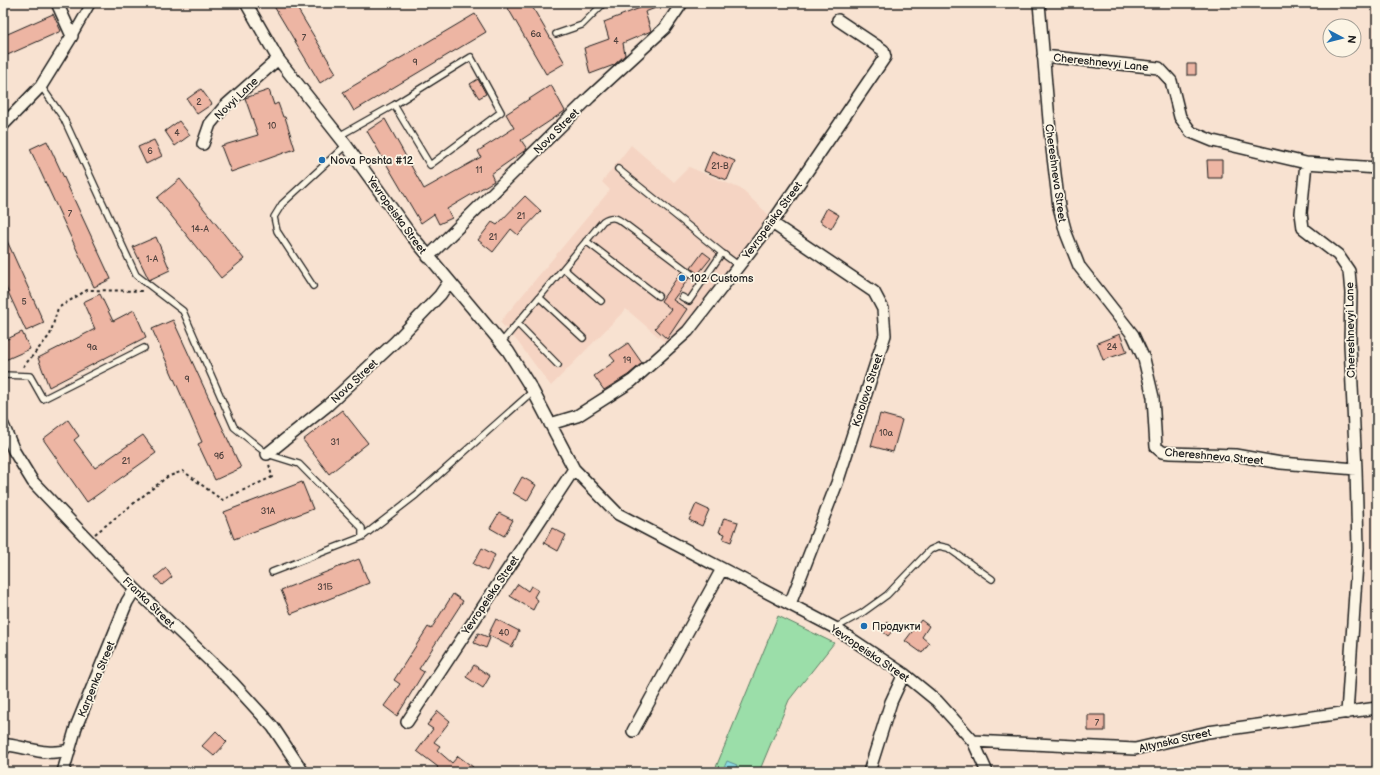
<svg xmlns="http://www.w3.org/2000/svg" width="1380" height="775" font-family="'Balsamiq Sans',sans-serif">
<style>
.built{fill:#f5d4c3}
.green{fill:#9bdea9;stroke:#5c7d62}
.water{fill:#8adbe3;stroke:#5e8f93}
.building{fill:#edb5a3;stroke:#1c1c1c}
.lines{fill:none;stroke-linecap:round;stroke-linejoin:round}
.service-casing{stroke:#1c1c1c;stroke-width:8}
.pedestrian-casing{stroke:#1c1c1c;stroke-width:11}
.minor-casing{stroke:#1c1c1c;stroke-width:14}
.path{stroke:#1c1c1c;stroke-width:2;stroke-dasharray:3 3;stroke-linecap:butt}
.service{stroke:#fcf5e5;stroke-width:5.5}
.pedestrian{stroke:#fcf5e5;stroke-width:8}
.minor{stroke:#fcf5e5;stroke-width:11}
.poi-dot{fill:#1f6fb2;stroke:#fcf5e5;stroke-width:1.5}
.labels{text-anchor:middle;stroke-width:3.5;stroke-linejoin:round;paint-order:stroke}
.number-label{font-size:9px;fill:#50423e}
.street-label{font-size:11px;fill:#1c1c1c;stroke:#fcf5e5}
.poi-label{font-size:11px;fill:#1c1c1c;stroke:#fcf5e5;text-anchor:start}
</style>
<rect width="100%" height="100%" fill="#f8e2d1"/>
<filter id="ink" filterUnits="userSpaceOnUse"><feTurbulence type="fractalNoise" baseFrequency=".025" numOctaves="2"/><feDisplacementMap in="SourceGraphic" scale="8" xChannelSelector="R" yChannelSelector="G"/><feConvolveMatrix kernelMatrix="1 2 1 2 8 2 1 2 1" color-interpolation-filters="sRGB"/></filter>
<g filter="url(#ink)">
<path class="built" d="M 631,145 L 674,182 L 689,167 L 741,189 L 769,215 L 683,329 L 667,344 L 626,309 L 551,386 L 517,341 L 500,322 L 610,190 L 602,182 Z"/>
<path class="green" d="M 778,616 L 834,643 L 789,700 L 759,772 L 714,772 Z"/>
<path class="water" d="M 727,761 L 737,765 L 734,772 L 722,772 Z"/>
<path class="building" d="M 272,3 L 294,3 L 336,73 L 320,83 Z
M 505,3 L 530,3 L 565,63 L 546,74 Z
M 639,3 L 666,4 L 645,12 L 651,31 L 623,43 L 625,55 L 614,65 L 590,74 L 584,48 L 609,39 L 604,22 L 640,8 Z
M 53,14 L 61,31 L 3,57 L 3,36 Z
M 475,14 L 486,32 L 354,111 L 343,92 Z
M 1187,64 L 1196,64 L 1196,75 L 1187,75 Z
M 478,79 L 486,94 L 479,98 L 470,84 Z
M 551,85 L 565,111 L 521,140 L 527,149 L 491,174 L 494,181 L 447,209 L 452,218 L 439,224 L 434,214 L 421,223 L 367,131 L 385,119 L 424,189 L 481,157 L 478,151 L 514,128 L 506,114 Z
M 201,89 L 212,104 L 197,114 L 187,99 Z
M 269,90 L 274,105 L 278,103 L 283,117 L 285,117 L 295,149 L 231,172 L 221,146 L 258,135 L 245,98 Z
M 179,121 L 190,135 L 175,146 L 165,131 Z
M 154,140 L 162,156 L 146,164 L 138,147 Z
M 47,141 L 111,279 L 94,287 L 30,149 Z
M 712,151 L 735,161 L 727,180 L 704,171 Z
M 1207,160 L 1222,160 L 1222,178 L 1208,178 Z
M 180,179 L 244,259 L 221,278 L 157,198 Z
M 525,196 L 541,211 L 518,235 L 511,229 L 493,252 L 478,240 L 492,222 L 497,225 Z
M 827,208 L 839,215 L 831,229 L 820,221 Z
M 3,232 L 44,323 L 26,331 L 3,281 Z
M 156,237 L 170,270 L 149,280 L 133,247 Z
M 703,252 L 711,258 L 698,274 L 691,268 Z
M 681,272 L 689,278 L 673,300 L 687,309 L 667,339 L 655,328 L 671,309 L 661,301 Z
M 100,294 L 113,321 L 134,310 L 146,337 L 49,387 L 38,358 L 95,329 L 83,302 Z
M 173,320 L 241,468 L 215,480 L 198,444 L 202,442 L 152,329 Z
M 22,332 L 30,349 L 3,361 L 3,341 Z
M 1120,334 L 1127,352 L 1103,360 L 1097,343 Z
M 628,343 L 642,363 L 628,375 L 604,390 L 594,376 L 615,361 L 610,355 Z
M 342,410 L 368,443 L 329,474 L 303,440 Z
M 880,414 L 902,420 L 893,452 L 871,446 Z
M 68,420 L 79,436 L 74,440 L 95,468 L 143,435 L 156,453 L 87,502 L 43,439 Z
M 522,477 L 536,485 L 527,501 L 513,493 Z
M 302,482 L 313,509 L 234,539 L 224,512 Z
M 696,504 L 709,510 L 702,526 L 689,520 Z
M 499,513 L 513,520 L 504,536 L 490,528 Z
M 724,518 L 738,522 L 731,542 L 723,539 L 725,534 L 719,532 Z
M 552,528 L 566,535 L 558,551 L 544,543 Z
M 482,548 L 495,555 L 487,571 L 473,564 Z
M 359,559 L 369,583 L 291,614 L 281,590 Z
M 166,568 L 172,577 L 162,585 L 155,577 Z
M 518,584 L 528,591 L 531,586 L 538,590 L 534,597 L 538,600 L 533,610 L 510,596 Z
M 453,594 L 463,601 L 419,669 L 424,672 L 397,716 L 384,706 L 400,684 L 394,680 L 428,627 L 431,629 Z
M 496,619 L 519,631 L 512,647 L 488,635 Z
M 921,620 L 929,626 L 922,637 L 929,643 L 922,653 L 905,641 Z
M 887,622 L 894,629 L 888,636 L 880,629 Z
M 478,633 L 490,638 L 486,648 L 474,643 Z
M 474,665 L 490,676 L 483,688 L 466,677 Z
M 438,711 L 450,721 L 434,742 L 440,746 L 437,750 L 452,763 L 458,756 L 473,767 L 469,772 L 434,772 L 438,767 L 417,751 L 433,729 L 427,725 Z
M 1088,715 L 1105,715 L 1105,731 L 1088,731 Z
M 216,731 L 227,742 L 214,756 L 202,746 Z"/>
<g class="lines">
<g class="service-casing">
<path id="service" d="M 556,34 L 582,25 L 604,3
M 41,86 L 64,119 L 136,275 L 183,311 L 234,427 L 267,454 L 299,464 L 362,528 L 362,537
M 339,136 L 394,105 L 430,165 L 501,112 L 471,57 L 394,105
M 618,169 L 722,253
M 586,241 L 658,296
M 564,269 L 601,301
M 313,286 L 277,231 L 274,217 L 282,204 L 346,145
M 682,297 L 689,301 L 702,282
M 540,298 L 583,338
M 518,324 L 558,365
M 501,343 L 603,221 C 612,215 617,218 625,224 L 702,282 L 722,253 L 734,262
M 3,375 L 30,376 L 43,399 L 144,348
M 272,572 L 362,537 L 416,495 L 533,391
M 835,628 L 862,613 L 887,595 L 930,550 L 939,546 L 948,548 L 992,579"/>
</g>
<g class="pedestrian-casing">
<path id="pedestrian" d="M 72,36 L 91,3"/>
</g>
<g class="minor-casing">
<path id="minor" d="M 246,3 L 278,59 L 346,145 L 411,235 L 508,351 L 533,391 L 574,469 L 618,514 L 835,628 L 904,674 L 937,701 L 973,741 L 987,772
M 1039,3 L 1050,132 L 1059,207 L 1066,233 L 1079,266 L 1133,335 L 1144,359 L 1153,397 L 1156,447 L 1162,452 L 1170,453 L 1235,455 L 1281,463 L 1356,469 L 1358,548 L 1347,713
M 1043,56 L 1159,68 L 1171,81 L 1180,117 L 1191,132 L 1213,141 L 1306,163 L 1377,168
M 3,125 L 41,86 L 72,36 L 57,3
M 203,144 L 210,124 L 225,106 L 278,59
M 1306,163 L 1301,213 L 1303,228 L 1338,255 L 1349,271 L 1351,293 L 1350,344 L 1356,469
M 772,223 L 874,292 L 883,309 L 885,335 L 837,483 L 790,604
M 428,257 L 590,97 L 665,28 L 682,3
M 550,424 L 577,416 L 632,381 L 688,331 L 772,223 L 885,57 L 883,50 L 838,20
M 3,425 L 14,451 L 33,482 L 135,589 L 232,682 L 273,727 L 303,772
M 267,454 L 328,405 L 395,342 L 440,295 L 449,282
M 407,722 L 574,469
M 633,731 L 722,569
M 973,741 L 1135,749 L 1208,732 L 1377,708
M 3,750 L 8,745 C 31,748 46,756 69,750
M 63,772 L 76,727 L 127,602 L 135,589
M 869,772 L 891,702 L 904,674"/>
</g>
<path class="path" d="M 23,367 L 50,335 L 58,308 L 87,290 L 144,291
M 95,534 L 167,477 L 183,471 L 222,500 L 272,477 L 269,464"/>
<use href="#service" class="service"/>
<use href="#pedestrian" class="pedestrian"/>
<use href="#minor" class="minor"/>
</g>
</g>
<g class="poi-dot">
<circle cx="322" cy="160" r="4"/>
<circle cx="682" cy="278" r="4"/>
<circle cx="864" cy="626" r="4"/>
</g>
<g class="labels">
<g class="number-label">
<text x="536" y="37">6а</text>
<text x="304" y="41">7</text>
<text x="616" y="44">4</text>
<text x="415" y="65">9</text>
<text x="199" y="105">2</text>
<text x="272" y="129">10</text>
<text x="177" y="136">4</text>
<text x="150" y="154">6</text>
<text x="720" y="169">21-В</text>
<text x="479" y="173">11</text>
<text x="70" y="217">7</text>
<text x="521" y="219">21</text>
<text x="200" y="232">14-А</text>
<text x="493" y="240">21</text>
<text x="152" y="262">1-А</text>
<text x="24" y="305">5</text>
<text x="92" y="350">9а</text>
<text x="1112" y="350">24</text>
<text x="627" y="363">19</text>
<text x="187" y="382">9</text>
<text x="886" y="436">10а</text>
<text x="335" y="445">31</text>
<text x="219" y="459">9б</text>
<text x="126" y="464">21</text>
<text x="268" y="514">31А</text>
<text x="325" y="590">31Б</text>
<text x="504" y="636">40</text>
<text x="1097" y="726">7</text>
</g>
<g class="street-label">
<text transform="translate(1101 62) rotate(6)" y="4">Chereshnevyi Lane</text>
<text transform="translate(236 98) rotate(-44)" y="4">Novyi Lane</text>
<text transform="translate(556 131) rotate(-45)" y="4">Nova Street</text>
<text transform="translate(1056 173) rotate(82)" y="4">Chereshneva Street</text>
<text transform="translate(397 215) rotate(54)" y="4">Yevropeiska Street</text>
<text transform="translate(772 220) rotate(-54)" y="4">Yevropeiska Street</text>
<text transform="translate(1350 330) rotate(-91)" y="4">Chereshnevyi Lane</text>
<text transform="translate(354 381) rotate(-43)" y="4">Nova Street</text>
<text transform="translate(867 390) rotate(-72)" y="4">Korolova Street</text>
<text transform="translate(1214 456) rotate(5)" y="4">Chereshneva Street</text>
<text transform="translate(490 595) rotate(-56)" y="4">Yevropeiska Street</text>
<text transform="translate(149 602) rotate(44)" y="4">Franka Street</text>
<text transform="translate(870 653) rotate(34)" y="4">Yevropeiska Street</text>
<text transform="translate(96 679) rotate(-68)" y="4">Karpenka Street</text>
<text transform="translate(1175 740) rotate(-13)" y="4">Altynska Street</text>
</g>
<g class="poi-label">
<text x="330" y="164">Nova Poshta #12</text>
<text x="690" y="282">102 Customs</text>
<text x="872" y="630">Продукти</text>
</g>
</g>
<rect width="1380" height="775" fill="none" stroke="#fcf5e5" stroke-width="16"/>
<rect x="8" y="8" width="1364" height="759" fill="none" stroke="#1c1c1c" stroke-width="1.5" filter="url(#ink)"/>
<g transform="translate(1342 38) rotate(97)"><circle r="19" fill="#fcf5e5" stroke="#a29e95"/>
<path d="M0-3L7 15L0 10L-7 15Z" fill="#1f6fb2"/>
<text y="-6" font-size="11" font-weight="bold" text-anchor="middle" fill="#1c1c1c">N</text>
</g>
</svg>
